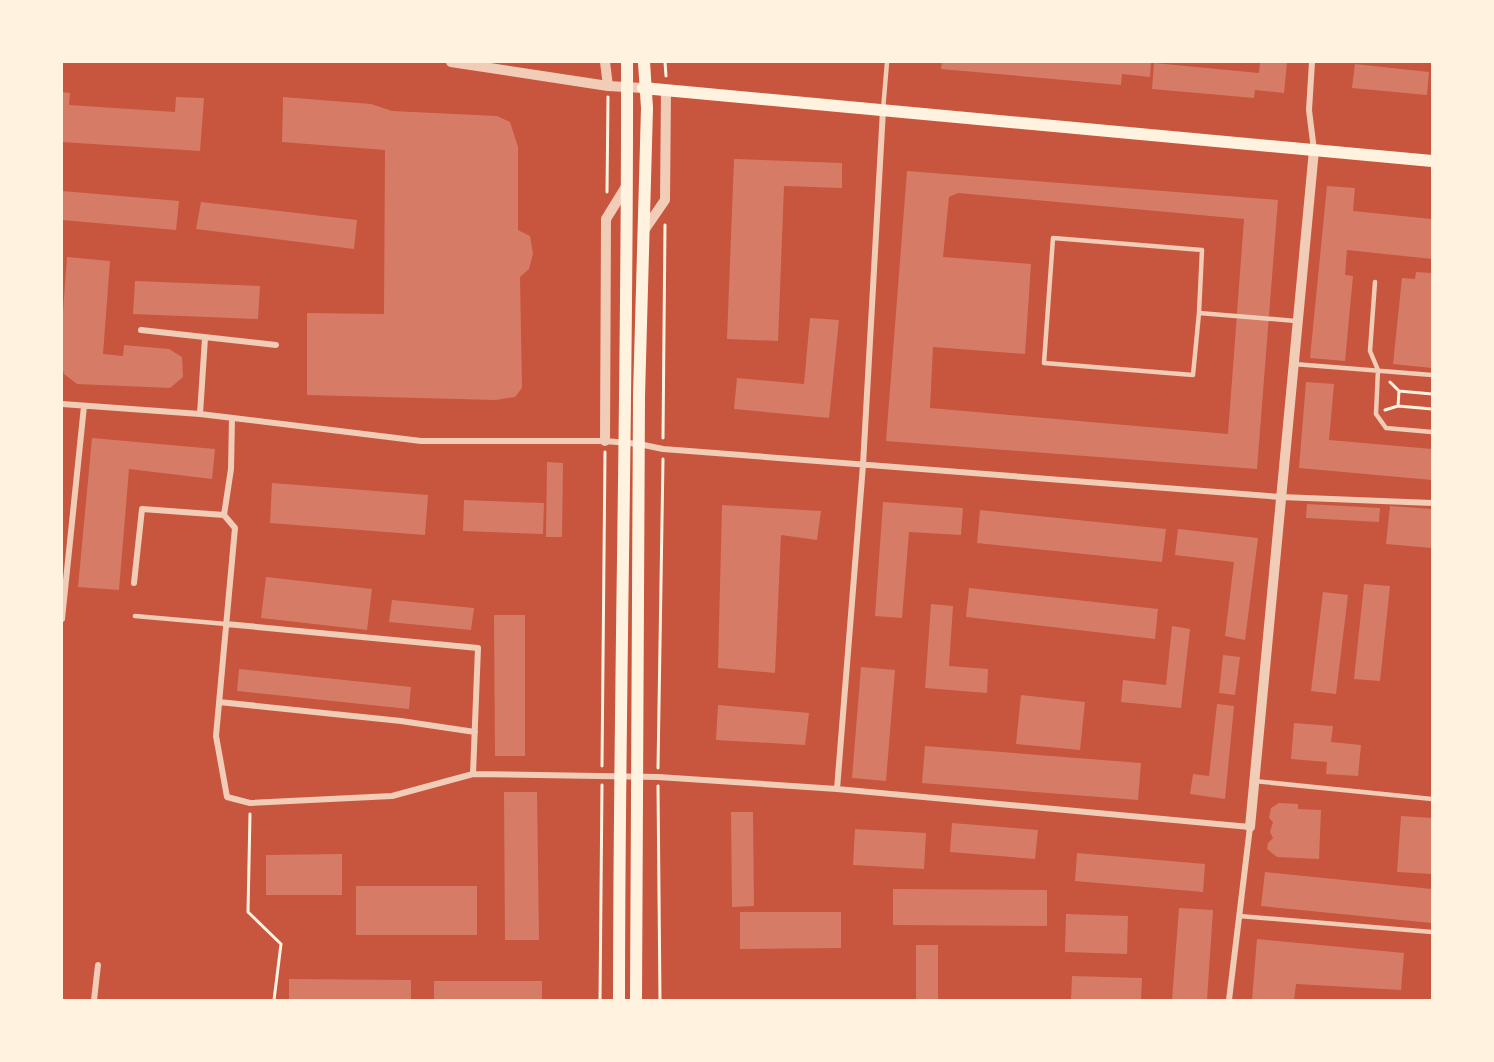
<svg xmlns="http://www.w3.org/2000/svg" width="1494" height="1062" font-family="Raleway,sans-serif">
<style>
.building{fill:#d67c66;fill-rule:evenodd}
.lines{fill:none;stroke-linecap:round;stroke-linejoin:round}
.path{stroke:#fff3e0;stroke-width:3}
.service{stroke:#f1ccb7;stroke-width:4.5}
.minor{stroke:#f1ccb7;stroke-width:6}
.tertiary{stroke:#f1ccb7;stroke-width:10}
.secondary{stroke:#fff3e0;stroke-width:12}
</style>
<rect width="100%" height="100%" fill="#c8553d"/>
<path class="building" d="M 942,62 L 1151,62 L 1150,77 L 1122,74 L 1121,85 L 941,69 Z
M 1260,62 L 1287,62 L 1284,93 L 1255,90 L 1254,98 L 1152,89 L 1154,63 L 1259,73 Z
M 1355,64 L 1429,72 L 1427,95 L 1352,88 Z
M 62,92 L 70,93 L 69,105 L 175,112 L 176,97 L 204,98 L 200,151 L 62,142 Z
M 283,97 L 371,104 L 392,111 L 497,116 L 510,122 L 518,147 L 518,230 L 530,236 L 533,254 L 529,269 L 520,277 L 522,388 L 515,397 L 496,400 L 307,395 L 307,313 L 384,314 L 385,150 L 282,142 Z
M 734,159 L 842,163 L 842,188 L 784,186 L 778,341 L 727,339 Z
M 907,171 L 1278,200 L 1257,469 L 886,441 ZM 958,193 L 1244,219 L 1228,434 L 930,408 L 933,347 L 1025,354 L 1031,264 L 943,257 L 949,197 Z
M 1327,186 L 1355,188 L 1353,211 L 1432,219 L 1432,259 L 1347,250 L 1345,275 L 1353,276 L 1345,361 L 1310,358 Z
M 62,191 L 179,201 L 176,230 L 62,220 Z
M 201,202 L 357,220 L 354,249 L 196,229 Z
M 67,257 L 110,261 L 103,354 L 123,356 L 124,345 L 169,349 L 182,357 L 183,377 L 170,388 L 77,384 L 64,374 L 62,368 L 62,326 Z
M 1416,272 L 1432,273 L 1432,368 L 1393,364 L 1402,278 L 1415,279 Z
M 135,281 L 260,286 L 258,319 L 133,314 Z
M 810,318 L 839,320 L 829,418 L 734,409 L 737,378 L 804,384 Z
M 1306,382 L 1334,384 L 1329,440 L 1432,449 L 1432,480 L 1299,468 Z
M 92,438 L 215,449 L 212,479 L 129,469 L 119,590 L 78,587 Z
M 547,462 L 563,463 L 562,537 L 546,537 Z
M 272,483 L 428,495 L 425,535 L 270,523 Z
M 464,500 L 544,503 L 543,534 L 463,531 Z
M 883,502 L 963,508 L 961,535 L 909,532 L 902,618 L 875,616 Z
M 1307,504 L 1380,508 L 1379,522 L 1306,518 Z
M 722,505 L 821,511 L 817,540 L 781,535 L 775,673 L 718,668 Z
M 1390,506 L 1432,509 L 1432,548 L 1386,544 Z
M 980,510 L 1166,529 L 1162,562 L 977,543 Z
M 1178,529 L 1258,538 L 1245,640 L 1225,636 L 1234,562 L 1175,555 Z
M 266,577 L 372,589 L 367,630 L 261,618 Z
M 1364,584 L 1390,586 L 1380,681 L 1354,679 Z
M 969,588 L 1158,609 L 1155,639 L 966,617 Z
M 1323,592 L 1348,595 L 1336,694 L 1311,691 Z
M 392,600 L 474,608 L 471,630 L 389,622 Z
M 931,604 L 953,606 L 949,666 L 988,669 L 987,693 L 925,688 Z
M 494,615 L 525,615 L 525,756 L 495,756 Z
M 1172,626 L 1190,629 L 1181,708 L 1121,702 L 1123,680 L 1166,685 Z
M 1223,655 L 1240,657 L 1235,695 L 1219,693 Z
M 861,667 L 895,670 L 886,781 L 852,778 Z
M 239,669 L 411,687 L 409,709 L 237,691 Z
M 1021,695 L 1085,702 L 1080,750 L 1016,744 Z
M 1217,704 L 1234,706 L 1225,799 L 1190,794 L 1193,774 L 1209,776 Z
M 718,705 L 809,713 L 805,745 L 716,740 Z
M 1294,723 L 1333,726 L 1331,742 L 1361,745 L 1358,776 L 1326,774 L 1327,762 L 1291,759 Z
M 925,746 L 1141,763 L 1138,800 L 922,783 Z
M 504,792 L 537,792 L 539,940 L 505,940 Z
M 1279,803 L 1298,804 L 1298,809 L 1321,810 L 1319,859 L 1277,857 L 1267,849 L 1268,843 L 1273,838 L 1270,832 L 1273,822 L 1269,818 L 1271,808 Z
M 731,812 L 753,812 L 754,906 L 732,907 Z
M 1401,816 L 1432,818 L 1432,874 L 1397,872 Z
M 952,823 L 1038,830 L 1035,859 L 950,852 Z
M 855,829 L 926,833 L 924,869 L 853,865 Z
M 1077,853 L 1205,864 L 1203,892 L 1075,881 Z
M 342,854 L 342,895 L 266,895 L 266,855 Z
M 1265,872 L 1432,889 L 1432,923 L 1261,906 Z
M 356,886 L 477,886 L 477,935 L 356,935 Z
M 893,889 L 1047,890 L 1047,926 L 893,925 Z
M 1179,908 L 1213,910 L 1207,1000 L 1172,1000 Z
M 740,912 L 841,912 L 841,948 L 740,949 Z
M 1066,914 L 1128,916 L 1127,954 L 1065,952 Z
M 1257,939 L 1404,953 L 1401,990 L 1296,984 L 1294,1000 L 1252,1000 Z
M 916,945 L 938,945 L 938,1000 L 916,1000 Z
M 1072,976 L 1142,978 L 1141,1000 L 1071,1000 Z
M 289,979 L 411,980 L 411,1000 L 289,1000 Z
M 434,981 L 542,981 L 542,1000 L 434,1000 Z"/>
<g class="lines">
<path class="path" d="M 665,62 L 666,76
M 607,192 L 608,97
M 1390,382 L 1399,391 L 1432,394
M 1399,391 L 1398,406 L 1432,409
M 1385,410 L 1398,406
M 663,438 L 665,225
M 602,766 L 605,452
M 658,768 L 663,459
M 658,786 L 660,1000
M 250,814 L 248,912 L 281,944 L 274,1000
M 600,1000 L 602,785"/>
<path class="service" d="M 883,110 L 887,62
M 1375,282 L 1370,351 L 1378,370 L 1376,414 L 1386,428 L 1432,432
M 1199,313 L 1202,250 L 1053,238 L 1044,363 L 1193,375 L 1199,313 L 1296,321
M 1294,364 L 1432,375
M 135,616 L 226,624
M 1254,781 L 1432,799
M 1239,916 L 1432,932"/>
<path class="minor" d="M 1312,62 L 1309,110 L 1314,150
M 141,330 L 276,345
M 62,404 L 200,414 L 421,441 L 605,441 L 639,444 L 663,449 L 1281,497 L 1432,503
M 200,414 L 205,338
M 232,418 L 231,469 L 224,515 L 235,528 L 216,736 L 227,797 L 250,803 L 392,796 L 473,774 L 658,777 L 837,789 L 1250,827 L 1229,1000
M 134,583 L 142,509 L 224,515
M 62,619 L 84,406
M 226,624 L 478,648 L 473,774
M 219,702 L 401,721 L 475,732
M 837,789 L 863,465 L 883,110
M 94,1000 L 98,965"/>
<path class="tertiary" d="M 451,62 L 608,86 L 643,88
M 605,62 L 608,86
M 643,232 L 665,200 L 666,90
M 605,441 L 606,219 L 627,185
M 1250,827 L 1314,150"/>
<path class="secondary" d="M 643,88 L 1432,161
M 619,1000 C 619,687 628,375 627,62
M 636,1000 L 639,396 L 647,108 L 644,62"/>
</g>
<rect width="1494" height="1062" fill="none" stroke="#fff3e0" stroke-width="126"/>
</svg>
